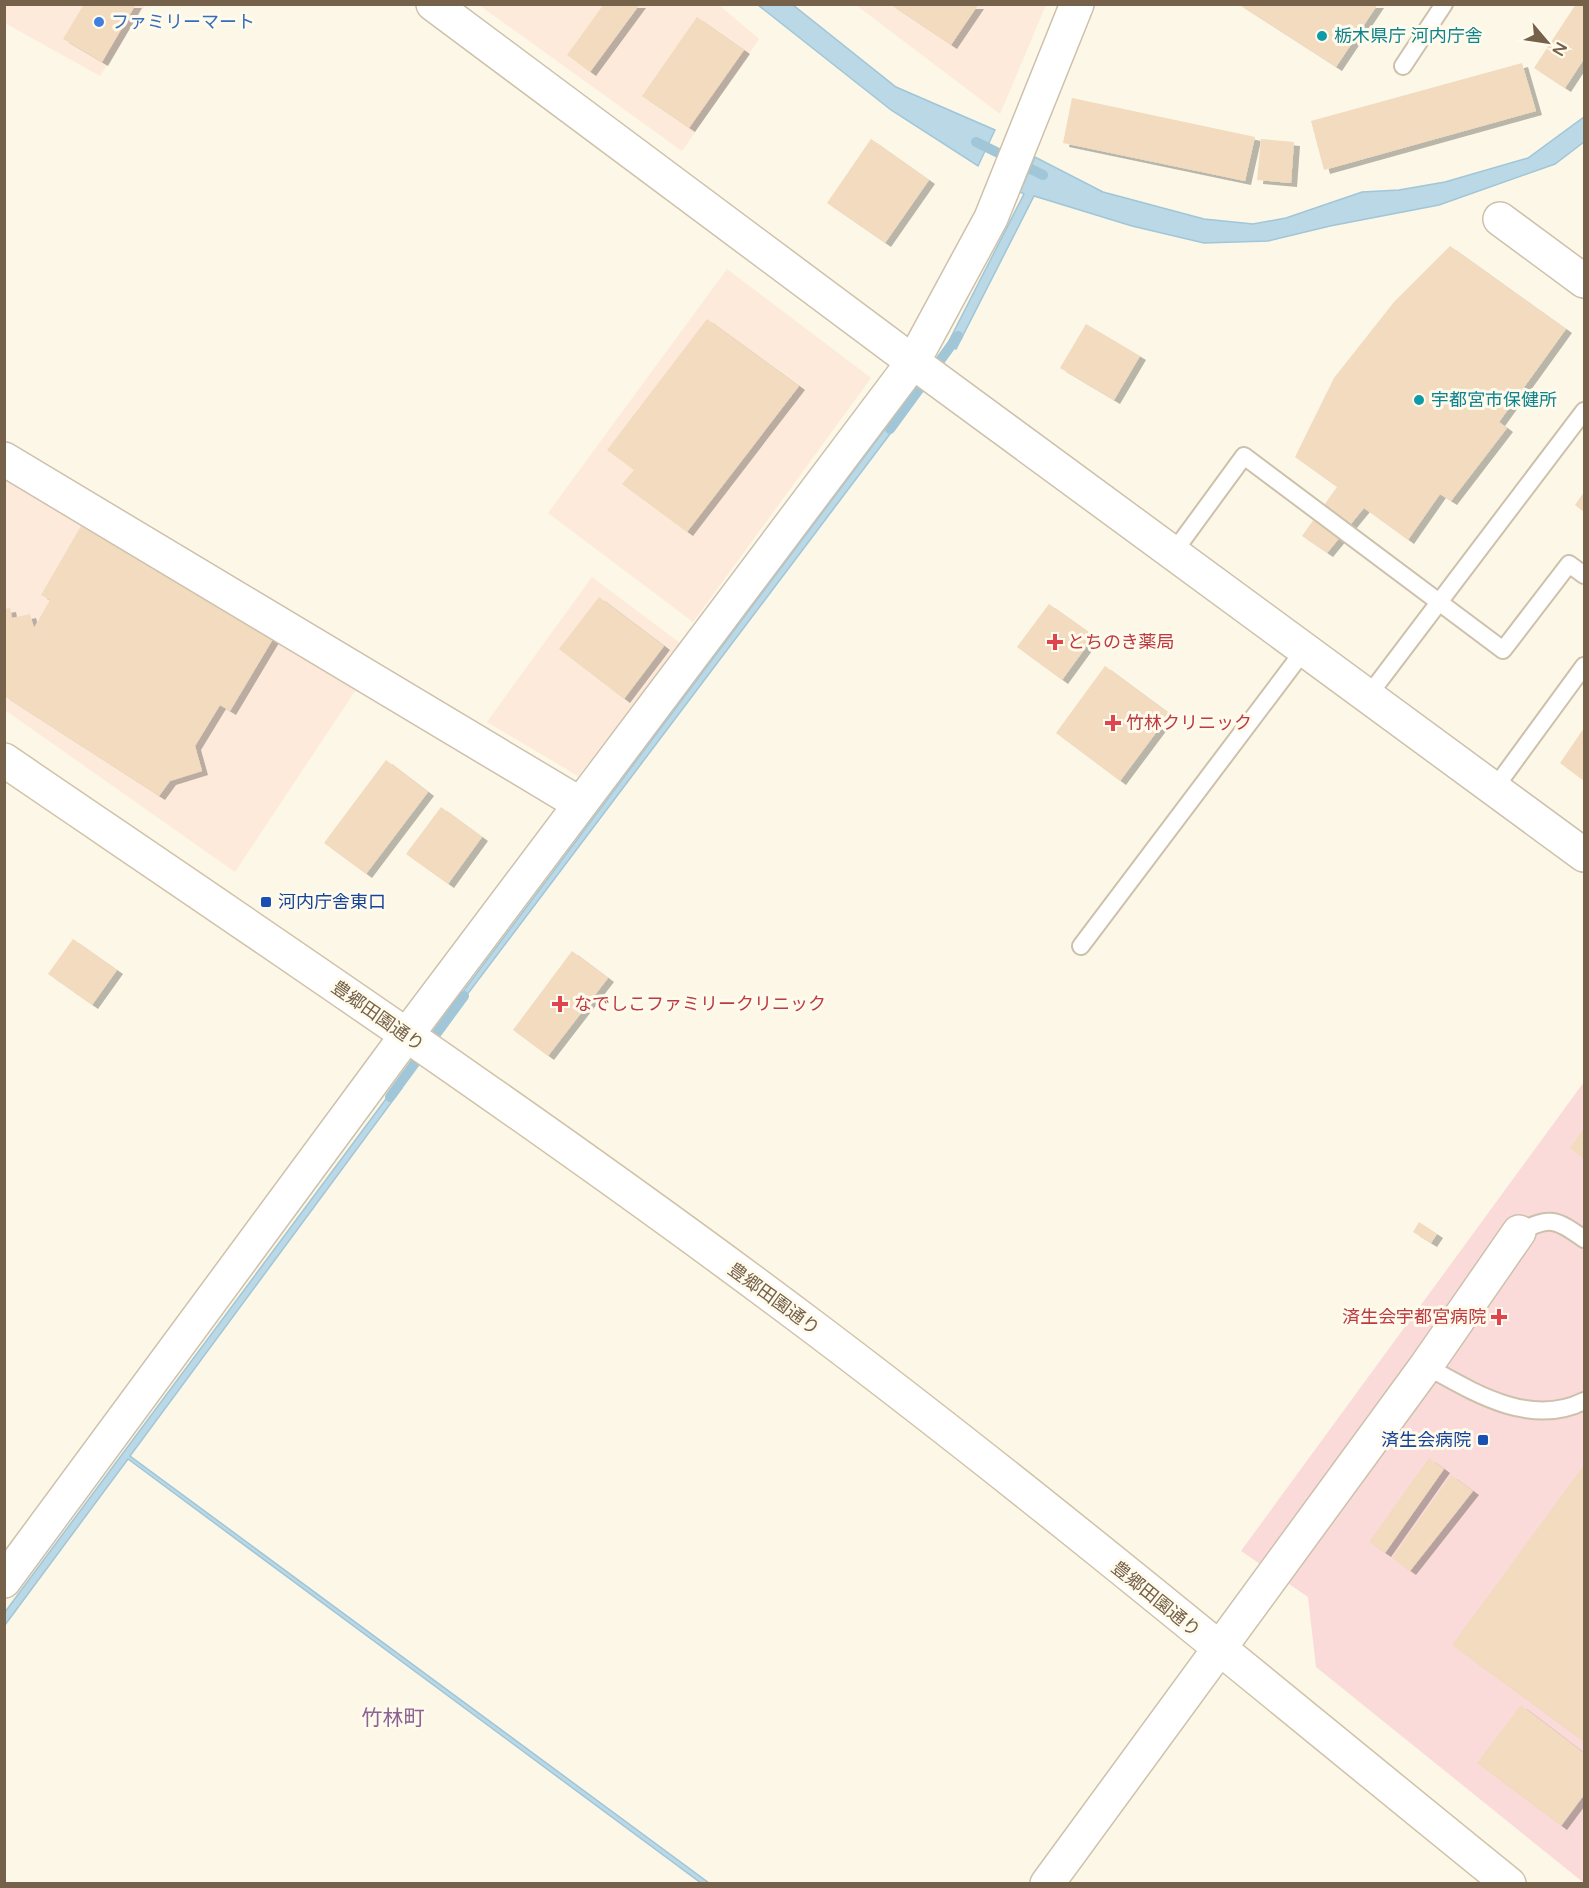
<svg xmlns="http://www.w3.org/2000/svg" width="1589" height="1888" font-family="'Varela Round','Noto Sans JP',sans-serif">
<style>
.commercial{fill:#fdeada}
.medical{fill:#fadbd9}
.water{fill:#bad8e6;stroke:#a0c6d8;stroke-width:1.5}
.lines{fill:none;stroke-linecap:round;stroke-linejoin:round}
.stream{stroke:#a0c6d8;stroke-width:10}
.building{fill:#f2dbbe;filter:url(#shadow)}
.lane-casing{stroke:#cec1ac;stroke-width:20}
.street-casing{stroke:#cec1ac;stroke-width:36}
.secondary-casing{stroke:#d1c2a9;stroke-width:36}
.lane{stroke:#fff;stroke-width:16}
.street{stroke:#fff;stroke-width:33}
.secondary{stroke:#fff;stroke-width:33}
.shop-dot{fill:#3f7fe0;stroke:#fffbec;stroke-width:2}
.culture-dot{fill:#0f9aa8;stroke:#fffbec;stroke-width:2}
.health-dot{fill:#e0444e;stroke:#fffbec;stroke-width:2}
.transit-dot{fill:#1a4fb4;stroke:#fffbec;stroke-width:2}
.labels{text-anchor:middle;stroke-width:6;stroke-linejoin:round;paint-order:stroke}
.shop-label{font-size:18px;fill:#366cbe;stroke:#fffbec;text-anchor:start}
.culture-label{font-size:18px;fill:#0d838f;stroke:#fffbec;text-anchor:start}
.health-label{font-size:18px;fill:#be3a42;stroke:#fffbec;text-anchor:start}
.transit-label{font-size:18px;fill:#164399;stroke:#fffbec;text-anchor:start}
.street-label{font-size:18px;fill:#76614b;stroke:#fffbec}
.quarter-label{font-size:21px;fill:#8b6292;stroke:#fffbec}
</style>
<defs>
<filter id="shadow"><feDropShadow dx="6" dy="4" stdDeviation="0" flood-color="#0004"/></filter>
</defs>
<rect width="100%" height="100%" fill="#fcf7e6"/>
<path class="commercial" d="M 5,5 L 145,5 L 100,76 L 5,23 Z
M 479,5 L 719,5 L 759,39 L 682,151 Z
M 856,5 L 1046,5 L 1000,114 Z
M 727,269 L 871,378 L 693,622 L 548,513 Z
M 4,470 L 359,685 L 235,872 L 5,710 Z
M 592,577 L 680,643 L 578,776 L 487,722 Z"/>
<path class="medical" d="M 1584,1082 L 1584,1883 L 1316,1667 L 1308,1597 L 1241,1551 Z"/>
<path class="water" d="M 758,5 L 793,5 L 896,87 L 995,130 L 978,166 L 891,110 Z
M 1584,117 L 1584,142 L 1555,164 L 1439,205 L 1330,226 L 1268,241 L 1204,243 L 1132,226 L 1034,196 L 956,349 L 948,343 L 1024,194 L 1020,192 L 1035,157 L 1103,192 L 1204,219 L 1253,224 L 1286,218 L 1362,192 L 1399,190 L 1445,182 L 1528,158 Z
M 894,417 L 899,422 L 457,1008 L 453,1005 Z
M 397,1084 L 402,1088 L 130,1456 L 709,1883 L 701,1883 L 128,1459 L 5,1625 L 5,1612 Z"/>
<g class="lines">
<path class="stream" d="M 976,142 L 1043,175
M 890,429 L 958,336
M 390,1097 L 464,996"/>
</g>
<path class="building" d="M 84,4 L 136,4 L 102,62 L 63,39 Z
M 604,4 L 640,4 L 590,72 L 567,55 Z
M 1238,4 L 1378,4 L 1336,67 Z
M 1576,4 L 1584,4 L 1584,59 L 1565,88 L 1534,68 Z
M 891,5 L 978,5 L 951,45 Z
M 697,17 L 744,50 L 689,128 L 642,96 Z
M 1522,63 L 1536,111 L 1324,170 L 1311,121 Z
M 1072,98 L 1255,137 L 1245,181 L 1063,143 Z
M 871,139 L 929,180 L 885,243 L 827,203 Z
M 1261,139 L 1294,142 L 1291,183 L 1257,180 Z
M 1450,246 L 1566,329 L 1499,422 L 1507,428 L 1451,501 L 1440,494 L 1408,540 L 1364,508 L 1327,553 L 1302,536 L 1337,487 L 1295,457 L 1334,378 L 1394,302 Z
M 707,319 L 799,386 L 687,532 L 622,484 L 634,470 L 607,450 Z
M 1086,324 L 1140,356 L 1114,400 L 1060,368 Z
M 1584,492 L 1584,512 L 1575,505 Z
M 81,526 L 273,639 L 230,711 L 220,705 L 195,746 L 202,771 L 170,781 L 159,796 L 4,696 L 4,609 L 10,608 L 12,618 L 30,614 L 34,628 L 50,600 L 41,595 Z
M 599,597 L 664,646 L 624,699 L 559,649 Z
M 1049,604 L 1094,636 L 1062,680 L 1017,647 Z
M 1105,666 L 1170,714 L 1120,781 L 1056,733 Z
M 1584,728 L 1584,781 L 1560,763 Z
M 386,760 L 428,792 L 366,874 L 324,843 Z
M 441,807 L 482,837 L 448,884 L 406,854 Z
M 73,939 L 117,970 L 92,1005 L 48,974 Z
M 572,951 L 608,978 L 548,1056 L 513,1030 Z
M 1584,1128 L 1584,1159 L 1570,1148 Z
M 1419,1222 L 1437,1234 L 1431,1243 L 1413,1232 Z
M 1429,1458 L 1444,1469 L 1385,1553 L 1369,1542 Z
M 1584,1465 L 1584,1742 L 1452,1645 Z
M 1451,1475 L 1473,1491 L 1410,1571 L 1392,1558 Z
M 1521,1705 L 1584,1753 L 1584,1795 L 1561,1826 L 1477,1763 Z"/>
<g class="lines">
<g class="lane-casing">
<path id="lane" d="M 1403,66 L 1444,4
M 1173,553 L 1244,456 L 1503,650 L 1569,564 L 1584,575
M 1368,696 L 1584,411
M 1494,789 L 1584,666
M 1081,946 L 1305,649
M 1519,1232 C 1550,1216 1556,1219 1584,1239
M 1426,1366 C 1473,1392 1530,1428 1584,1401"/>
</g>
<g class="street-casing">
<path id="street" d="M 433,4 L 913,362 L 1584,855
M 1500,219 L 1584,281
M 4,459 L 580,804
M 4,1581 L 406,1036 L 913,362 L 991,218 L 1077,4
M 1047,1884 L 1426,1366 L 1519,1232"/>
</g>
<g class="secondary-casing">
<path id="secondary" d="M 4,760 C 277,946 552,1130 816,1329 C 1052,1507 1279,1698 1509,1884"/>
</g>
<use href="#lane" class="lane"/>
<use href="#street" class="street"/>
<use href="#secondary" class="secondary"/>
</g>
<circle class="shop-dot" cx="99" cy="22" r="6"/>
<g class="culture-dot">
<circle cx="1322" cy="36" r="6"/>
<circle cx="1419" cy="400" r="6"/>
</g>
<g class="health-dot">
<path d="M1052 633h6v6h6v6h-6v6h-6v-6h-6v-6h6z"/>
<path d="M1110 714h6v6h6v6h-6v6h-6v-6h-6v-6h6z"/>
<path d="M557 995h6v6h6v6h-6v6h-6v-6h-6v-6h6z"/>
<path d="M1496 1308h6v6h6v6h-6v6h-6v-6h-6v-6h6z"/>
</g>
<g class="transit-dot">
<rect x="260" y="896" width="12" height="12" rx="3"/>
<rect x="1477" y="1434" width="12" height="12" rx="3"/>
</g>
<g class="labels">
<g class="shop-label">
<text x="111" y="28">ファミリーマート</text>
</g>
<g class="culture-label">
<text x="1334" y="42">栃木県庁 河内庁舎</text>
<text x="1431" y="406">宇都宮市保健所</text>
</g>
<g class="health-label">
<text x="1067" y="648">とちのき薬局</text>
<text x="1126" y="729">竹林クリニック</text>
<text x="574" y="1010">なでしこファミリークリニック</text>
<text x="1486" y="1323" text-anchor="end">済生会宇都宮病院</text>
</g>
<g class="transit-label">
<text x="278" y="908">河内庁舎東口</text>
<text x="1471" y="1446" text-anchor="end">済生会病院</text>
</g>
<g class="street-label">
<text transform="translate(378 1016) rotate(35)" y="6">豊郷田園通り</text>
<text transform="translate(774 1299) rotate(36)" y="6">豊郷田園通り</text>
<text transform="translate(1156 1599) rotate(39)" y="6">豊郷田園通り</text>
</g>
<g class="quarter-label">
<text x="393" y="1725">竹林町</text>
</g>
</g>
<rect width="1589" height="1888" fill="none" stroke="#76614b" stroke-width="12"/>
<g transform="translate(1547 42) rotate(119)" stroke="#fffbec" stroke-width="4.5" paint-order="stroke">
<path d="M0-4.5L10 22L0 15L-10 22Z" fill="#76614b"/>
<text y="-9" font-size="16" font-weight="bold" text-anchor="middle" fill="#76614b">N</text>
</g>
</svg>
